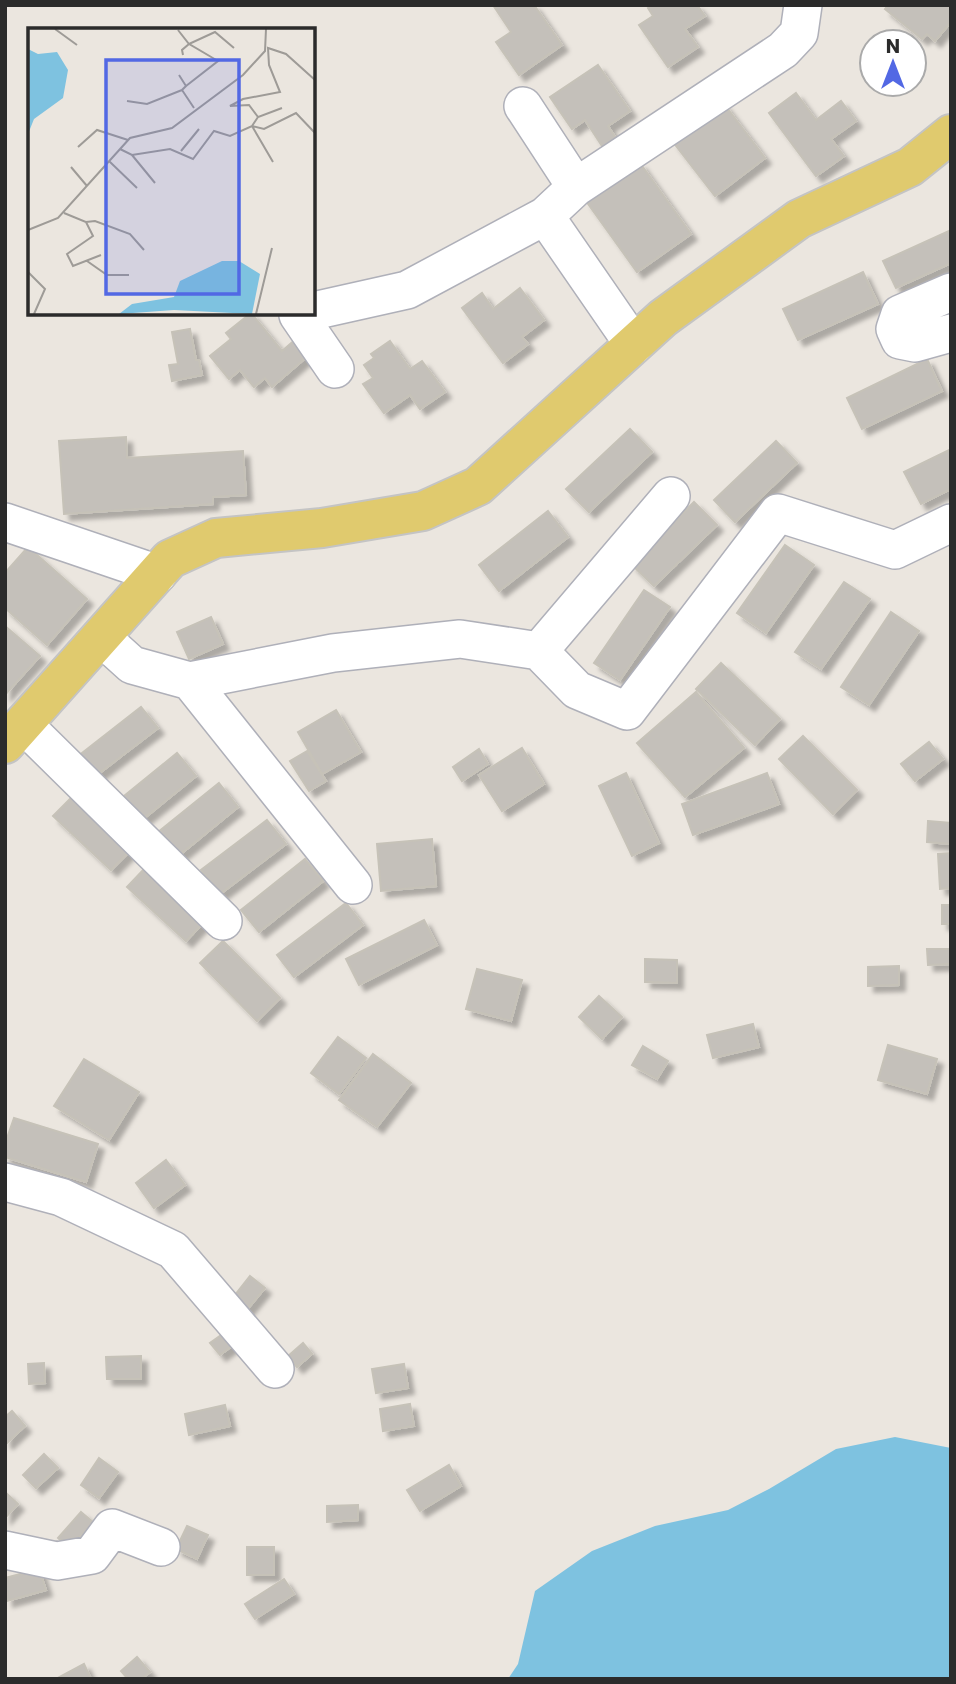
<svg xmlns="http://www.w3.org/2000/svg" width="956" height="1684" font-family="Poppins,sans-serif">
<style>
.water{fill:#7ec2e0}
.building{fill:#c4c0ba;stroke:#c6c2b8;stroke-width:2;filter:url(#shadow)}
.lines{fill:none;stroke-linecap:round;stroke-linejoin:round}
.minor-casing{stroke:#afb0b9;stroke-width:40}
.major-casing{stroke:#c4c4c4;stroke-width:42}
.minor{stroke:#fff;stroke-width:37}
.major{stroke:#e0ca6e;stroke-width:38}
.inset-road{fill:none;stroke:#9e9b97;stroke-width:2}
.view{fill:#5268e4;fill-opacity:0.15;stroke:#5268e4;stroke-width:3.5}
.inset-edge{fill:none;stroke:#2b2b2b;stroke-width:3.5}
</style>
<defs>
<filter id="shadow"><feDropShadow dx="6" dy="6" stdDeviation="2" flood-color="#0004"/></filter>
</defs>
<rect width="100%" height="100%" fill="#ebe6df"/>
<path class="water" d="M 895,1437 L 951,1448 L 951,1679 L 508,1679 L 518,1664 L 535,1591 L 592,1551 L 655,1526 L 728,1510 L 769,1489 L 836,1449 Z"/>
<path class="building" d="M 493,5 L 534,5 L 562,45 L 519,75 L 496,42 L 511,32 Z
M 652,5 L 697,5 L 705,16 L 685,29 L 698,47 L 668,67 L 639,25 L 653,16 L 648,8 Z
M 888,5 L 951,5 L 951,22 L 935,41 L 927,34 L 922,39 L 885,9 Z
M 598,65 L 630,111 L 608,126 L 617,140 L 604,149 L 585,120 L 572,129 L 550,97 Z
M 796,93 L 816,120 L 841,101 L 856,121 L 831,139 L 844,156 L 816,176 L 769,113 Z
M 724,104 L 765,158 L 715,196 L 673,142 Z
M 640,163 L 691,234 L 637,272 L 586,201 Z
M 951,230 L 951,263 L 896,288 L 883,261 Z
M 863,272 L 878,304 L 798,340 L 783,309 Z
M 520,288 L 544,320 L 522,337 L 528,344 L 503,363 L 462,308 L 482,293 L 493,309 Z
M 251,313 L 282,351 L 296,339 L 309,355 L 272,387 L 265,378 L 254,387 L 240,370 L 229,379 L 210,356 L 231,339 L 226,333 Z
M 190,329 L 196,360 L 199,360 L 202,375 L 172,381 L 169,365 L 178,364 L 172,332 Z
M 390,341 L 410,369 L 422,361 L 445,392 L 420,409 L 410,395 L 384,413 L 363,384 L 373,378 L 364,365 L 374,358 L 371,354 Z
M 927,359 L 942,391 L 862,429 L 847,398 Z
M 630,429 L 652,452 L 589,512 L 566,489 Z
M 126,437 L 127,458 L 243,451 L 246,495 L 213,497 L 213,504 L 64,514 L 59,441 Z
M 776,441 L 797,463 L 735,522 L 714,500 Z
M 951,449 L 951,489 L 921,504 L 904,472 Z
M 694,502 L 717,525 L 654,586 L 631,564 Z
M 548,511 L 568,537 L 499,591 L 479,565 Z
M 785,545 L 814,565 L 766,633 L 737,613 Z
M 28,547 L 87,599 L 47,645 L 5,608 L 5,573 Z
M 844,582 L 870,599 L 821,669 L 795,652 Z
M 644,590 L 670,607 L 620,680 L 594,663 Z
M 891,612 L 919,631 L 869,705 L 841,687 Z
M 211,617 L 223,644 L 189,659 L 177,632 Z
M 5,626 L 40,656 L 5,695 Z
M 721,663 L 780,719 L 755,745 L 696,689 Z
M 696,692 L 744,748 L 685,797 L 637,743 Z
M 141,707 L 158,728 L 93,778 L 77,757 Z
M 336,710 L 361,752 L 322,774 L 298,732 Z
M 803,736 L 857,790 L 833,814 L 779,759 Z
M 929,742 L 943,759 L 915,781 L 901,764 Z
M 522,748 L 544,784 L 502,811 L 479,775 Z
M 479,749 L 488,764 L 462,781 L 453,767 Z
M 307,751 L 326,781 L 309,791 L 290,761 Z
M 177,753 L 196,776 L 137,824 L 118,801 Z
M 626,773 L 659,843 L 632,856 L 599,786 Z
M 767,773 L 779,804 L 693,835 L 682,804 Z
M 219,783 L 238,807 L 177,857 L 157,833 Z
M 73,796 L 131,850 L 111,870 L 53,816 Z
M 267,820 L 286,844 L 220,894 L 201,870 Z
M 928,821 L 951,823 L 950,844 L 927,842 Z
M 432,839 L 436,886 L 381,891 L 377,844 Z
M 951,853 L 951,888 L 940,889 L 938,854 Z
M 305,859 L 323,881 L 259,932 L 241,910 Z
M 147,866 L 206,920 L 186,941 L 127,887 Z
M 346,903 L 363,925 L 294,977 L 277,955 Z
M 942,905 L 951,905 L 951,924 L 942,924 Z
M 424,920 L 437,945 L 359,985 L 346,959 Z
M 223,941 L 280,998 L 257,1021 L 200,963 Z
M 927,949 L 951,949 L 951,964 L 928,965 Z
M 645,959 L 677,960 L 677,983 L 645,982 Z
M 899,966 L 899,985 L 868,986 L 868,967 Z
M 477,969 L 522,980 L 511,1021 L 466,1009 Z
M 599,996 L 622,1017 L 602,1039 L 579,1017 Z
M 753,1024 L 759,1047 L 713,1058 L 707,1035 Z
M 338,1037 L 366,1058 L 339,1094 L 311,1073 Z
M 888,1045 L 937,1059 L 927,1094 L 878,1080 Z
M 643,1046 L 668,1061 L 657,1079 L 632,1065 Z
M 373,1054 L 411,1083 L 377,1127 L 339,1100 Z
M 84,1059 L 139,1092 L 109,1140 L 54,1106 Z
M 14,1118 L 98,1144 L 86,1182 L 5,1157 L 5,1144 Z
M 166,1160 L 185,1185 L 154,1208 L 136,1183 Z
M 250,1276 L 265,1288 L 246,1311 L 231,1300 Z
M 227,1331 L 236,1343 L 220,1355 L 210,1343 Z
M 303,1343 L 312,1354 L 297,1367 L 288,1356 Z
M 141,1356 L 141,1379 L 107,1379 L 106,1357 Z
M 44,1363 L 45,1383 L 29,1384 L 28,1364 Z
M 404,1364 L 408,1388 L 376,1393 L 372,1369 Z
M 410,1404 L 414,1426 L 383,1431 L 380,1409 Z
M 225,1405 L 230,1426 L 189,1435 L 185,1414 Z
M 12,1411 L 25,1426 L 7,1443 L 5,1441 L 5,1417 Z
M 44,1454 L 58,1468 L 36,1488 L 23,1475 Z
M 99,1458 L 118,1472 L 99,1498 L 81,1485 Z
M 449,1465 L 461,1486 L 420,1511 L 407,1490 Z
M 5,1492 L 18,1504 L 5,1518 Z
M 358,1505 L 358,1520 L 327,1522 L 327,1506 Z
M 81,1512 L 93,1522 L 70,1549 L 58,1538 Z
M 187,1526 L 208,1535 L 197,1559 L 176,1549 Z
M 247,1547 L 274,1547 L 274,1575 L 247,1575 Z
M 39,1569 L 46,1590 L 7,1601 L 5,1578 Z
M 284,1579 L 294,1594 L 255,1619 L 245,1604 Z
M 137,1657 L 150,1672 L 141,1679 L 128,1679 L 121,1671 Z
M 84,1664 L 91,1679 L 56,1679 Z"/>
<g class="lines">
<g class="minor-casing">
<path id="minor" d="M 523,106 L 576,187 L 545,216 L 634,345
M 576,187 L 783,50 L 799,33 L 803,5
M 951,292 L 900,314 L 895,329 L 900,340 L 915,343 L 951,333
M 313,311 L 407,290 L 545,216
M 298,315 L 335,369
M 5,522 L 158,574
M 101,637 L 132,665 L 190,681 L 333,653 L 460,639 L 539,651 L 577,690 L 627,711 L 778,513 L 895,550 L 951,523
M 539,651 L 671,496
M 190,681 L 353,885
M 23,724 L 223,921
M 5,1182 L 61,1197 L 173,1250 L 275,1369
M 5,1550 L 57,1561 L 92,1555 L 112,1528 L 161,1547"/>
</g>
<g class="major-casing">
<path id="major" d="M 5,744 L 170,559 L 216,538 L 322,528 L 423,511 L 478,486 L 663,318 L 799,219 L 910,167 L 951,134"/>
</g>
<use href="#minor" class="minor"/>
<use href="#major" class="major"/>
</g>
<g transform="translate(28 28)">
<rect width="287" height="287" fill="#ebe6df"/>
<path d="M 0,21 L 10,26 L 29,24 L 40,42 L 35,70 L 6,91 L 0,106 ZM 194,233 L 211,233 L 232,246 L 224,286 L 146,282 L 91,286 L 104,276 L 146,269 L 152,253 Z" fill="#7ec2e0"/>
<path class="inset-road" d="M 27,1 L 49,17M 150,2 L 161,16 L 187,4 L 206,20M 155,27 L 154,22 L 161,16 L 190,33 L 158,58M 151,47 L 158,58 L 154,62 L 166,80M 99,73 L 119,76 L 154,62M 230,89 L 221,77 L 202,78 L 215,71 L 252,64 L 241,37 L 240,20 L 258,26 L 287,52M 50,119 L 69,102 L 100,112M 92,121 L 104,127 L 142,121 L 165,131 L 186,103 L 202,108 L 224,98 L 236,101 L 268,85 L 287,105M 153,123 L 171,101M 104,127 L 127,155M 81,133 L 109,160M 245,134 L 224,98 L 230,89 L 254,80M 43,139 L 59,158M 36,185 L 58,194 L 65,208 L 39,226 L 45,238 L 73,227M 58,194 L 67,193 L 102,206 L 116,222M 0,202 L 30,190 L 102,110 L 144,100 L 215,47 L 237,23 L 238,1M 59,233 L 79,247 L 101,247M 0,244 L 17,261 L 6,286M 228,286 L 244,220"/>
<path class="view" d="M 78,32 L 211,32 L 211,266 L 78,266 Z"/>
<rect width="287" height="287" class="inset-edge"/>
</g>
<rect width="956" height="1684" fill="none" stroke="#2b2b2b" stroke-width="14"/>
<g transform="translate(893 63)"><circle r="33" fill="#ffffff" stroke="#aaaaaa" stroke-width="2"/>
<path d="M0-5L12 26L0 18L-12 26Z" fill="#5268e4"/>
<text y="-10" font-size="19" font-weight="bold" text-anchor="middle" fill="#2b2b2b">N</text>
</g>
</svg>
